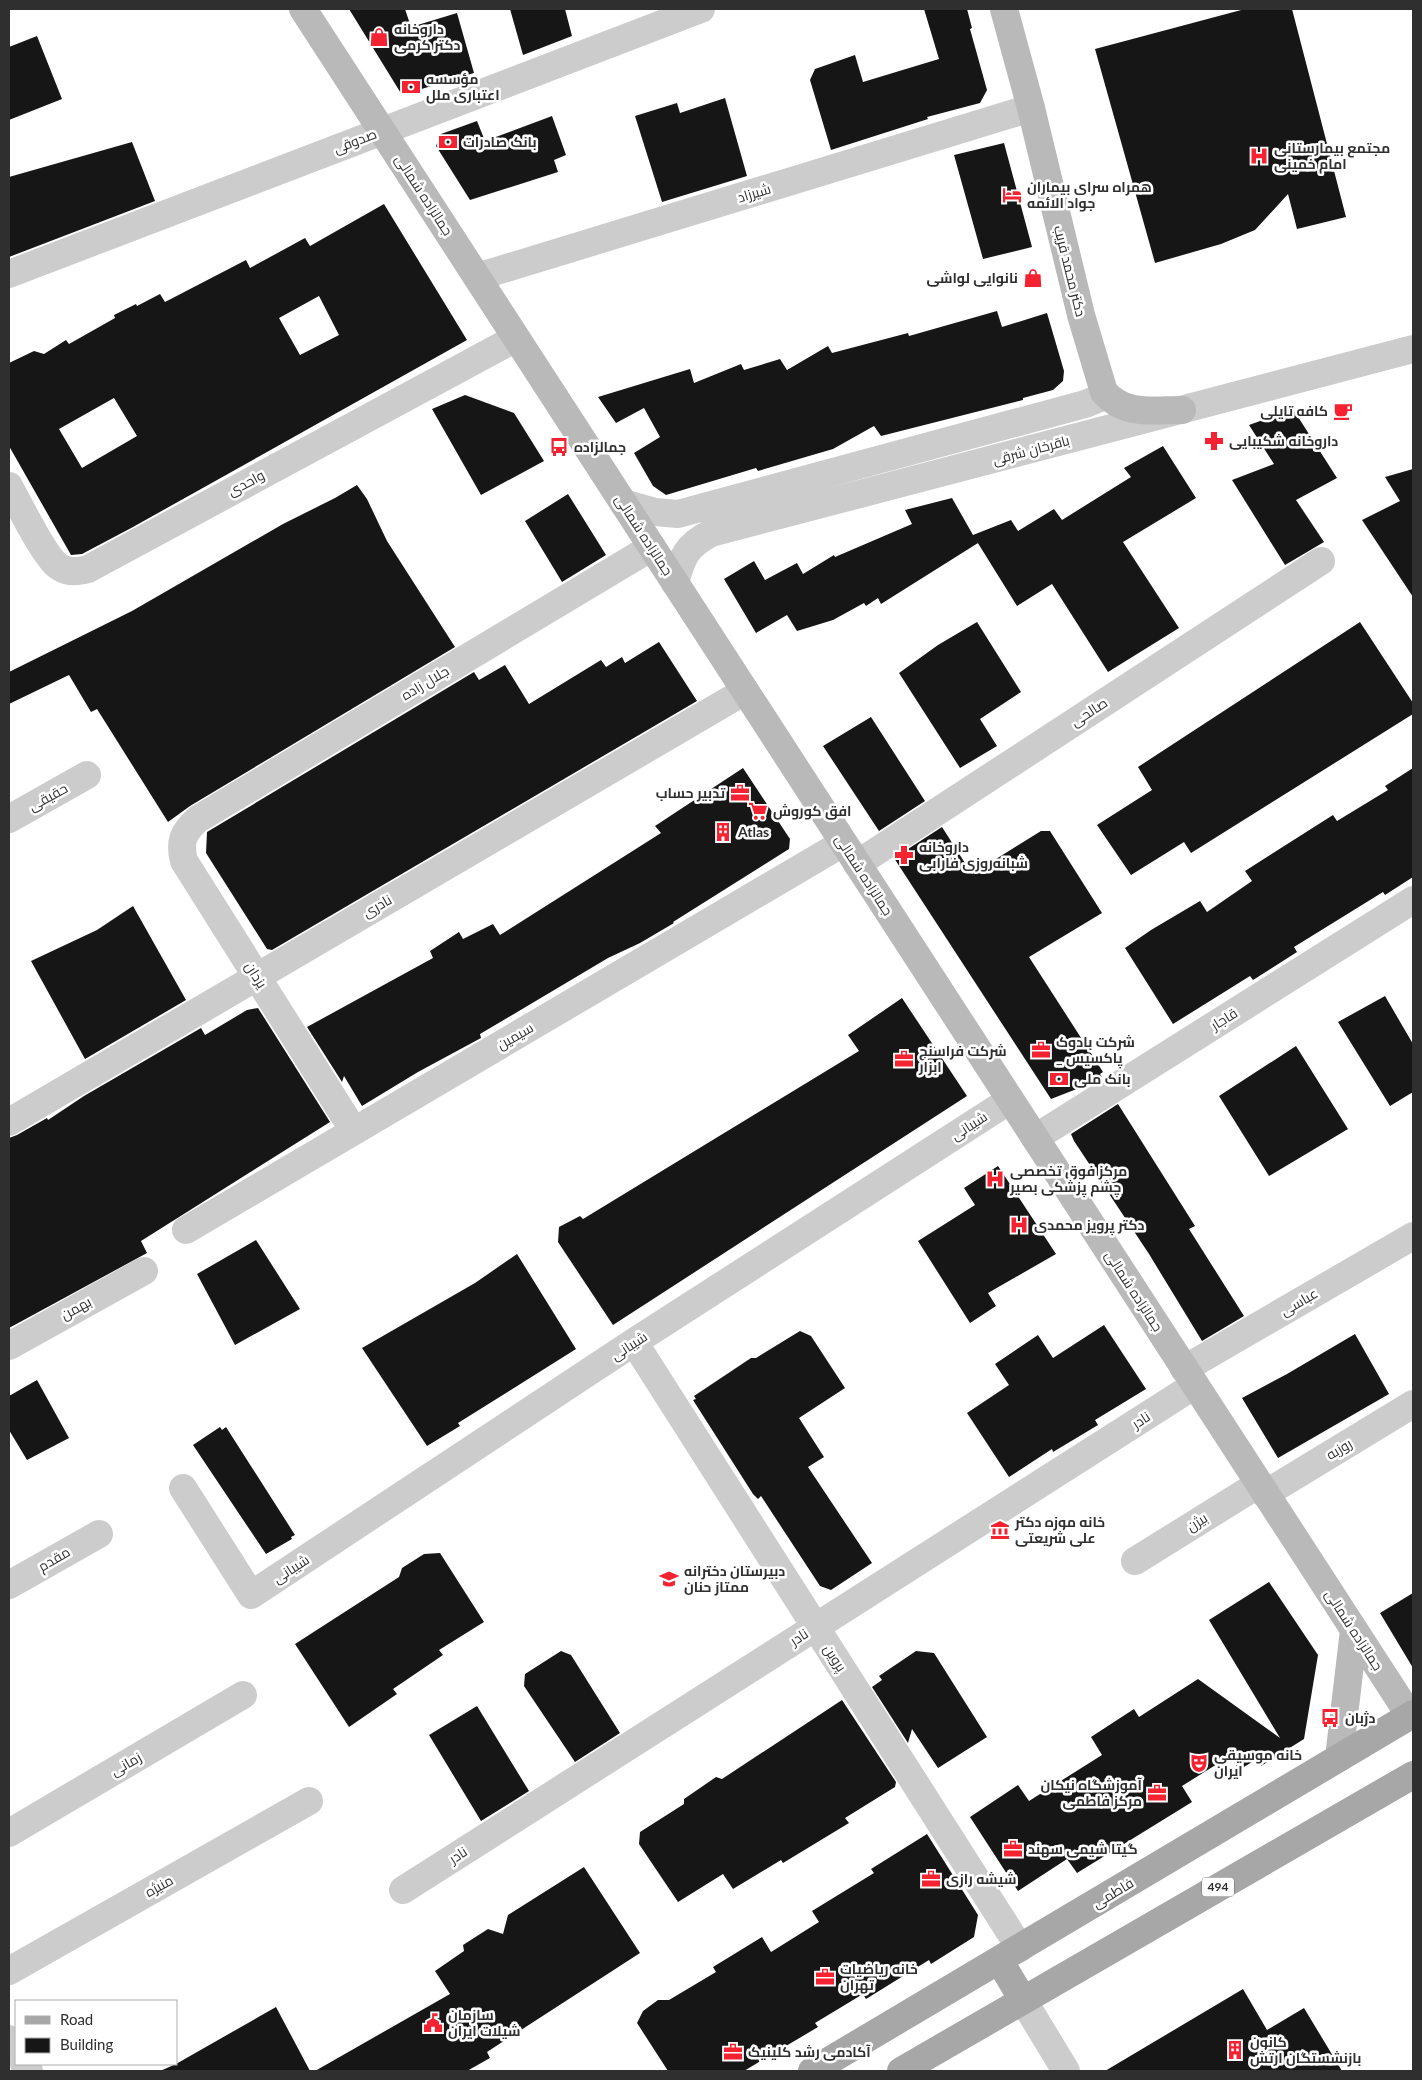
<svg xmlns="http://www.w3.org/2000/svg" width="1422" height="2080" font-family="Lato,Cairo,sans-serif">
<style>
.building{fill:#161616;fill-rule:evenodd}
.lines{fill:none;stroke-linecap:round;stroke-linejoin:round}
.minor{stroke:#ccc;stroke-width:28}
.tertiary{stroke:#ccc;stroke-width:28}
.secondary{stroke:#b9b9b9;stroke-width:28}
.primary{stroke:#a7a7a7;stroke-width:28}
.labels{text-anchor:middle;stroke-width:5;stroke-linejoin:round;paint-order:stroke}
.shield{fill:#fff;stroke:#6d6d6d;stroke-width:1}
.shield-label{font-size:12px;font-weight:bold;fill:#2f2f2f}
.poi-label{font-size:14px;font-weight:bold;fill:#2f2f2f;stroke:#fff;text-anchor:start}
.street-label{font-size:14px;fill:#2f2f2f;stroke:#fff}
</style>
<rect width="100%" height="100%" fill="#fff"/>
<path class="building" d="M 349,9 L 405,9 L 411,27 L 457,13 L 474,73 L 402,95 Z
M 510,9 L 565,9 L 572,36 L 523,55 Z
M 924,9 L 967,9 L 972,28 L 970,29 L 987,90 L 980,103 L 927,117 L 928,119 L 831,150 L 810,80 L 815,69 L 855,55 L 863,82 L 939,59 Z
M 1245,9 L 1292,9 L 1346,217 L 1297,229 L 1288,194 L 1255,230 L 1221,244 L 1155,263 L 1095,49 Z
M 37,36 L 62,99 L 9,120 L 9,47 Z
M 725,98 L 747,176 L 662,202 L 635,116 L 677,103 L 680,113 Z
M 552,116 L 566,155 L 554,160 L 558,172 L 470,200 L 436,146 L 441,134 L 477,121 L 485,141 Z
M 132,142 L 155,201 L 9,257 L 9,177 Z
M 1004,143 L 1032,247 L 983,259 L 954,155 Z
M 384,204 L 467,340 L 133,527 L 82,554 L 71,555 L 9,446 L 9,363 L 34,351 L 44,354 L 66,340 L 69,344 L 115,318 L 114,315 L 136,304 L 137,306 L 160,294 L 165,302 L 246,260 L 250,268 L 305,238 L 310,246 ZM 319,296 L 339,335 L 300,355 L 279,318 ZM 114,398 L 137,436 L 82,468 L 59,429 Z
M 997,311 L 1002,327 L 1047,313 L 1064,371 L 1063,381 L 1053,390 L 1023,398 L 1023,400 L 881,436 L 874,426 L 833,449 L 758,471 L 756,468 L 666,495 L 653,486 L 634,453 L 660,437 L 644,408 L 616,423 L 598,397 L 690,369 L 694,383 L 741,364 L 744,370 L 780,359 L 787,370 L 828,346 L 832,353 L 908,333 L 909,336 Z
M 465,395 L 514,413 L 544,461 L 481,495 L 432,409 Z
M 1293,409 L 1337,478 L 1296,500 L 1324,542 L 1285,565 L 1232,480 L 1274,464 L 1249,425 Z
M 1163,446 L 1196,498 L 1123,542 L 1179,628 L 1108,672 L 1052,584 L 1017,606 L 976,540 L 978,543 L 881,604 L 878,598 L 866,606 L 864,603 L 833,620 L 797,631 L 787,615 L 756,633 L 724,579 L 754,561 L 765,580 L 797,563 L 803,574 L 834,555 L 835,557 L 912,524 L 905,510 L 952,498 L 973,535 L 1011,520 L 1018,531 L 1054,509 L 1062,520 L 1131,477 L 1124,468 Z
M 1413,469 L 1413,597 L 1362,520 L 1400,501 L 1385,477 Z
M 357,485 L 367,499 L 387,541 L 455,647 L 190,806 L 168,822 L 97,709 L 91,712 L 69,675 L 9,704 L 9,672 L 132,611 L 283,524 L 335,498 Z
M 568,494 L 606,555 L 562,582 L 525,521 Z
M 977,622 L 1021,692 L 980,719 L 997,746 L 960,768 L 899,673 L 938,645 Z
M 1360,622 L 1413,703 L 1413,714 L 1191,853 L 1184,842 L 1131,875 L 1097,825 L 1152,790 L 1138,767 Z
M 659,642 L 697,701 L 272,950 L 267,949 L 206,853 L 207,832 L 474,672 L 479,680 L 505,665 L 529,704 L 601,660 L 606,667 L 622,657 L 625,663 Z
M 871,717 L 925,801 L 879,831 L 823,746 Z
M 743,768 L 790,839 L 789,849 L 673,922 L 674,923 L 640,943 L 608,958 L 480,1034 L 481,1038 L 418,1072 L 362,1106 L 344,1076 L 342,1082 L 307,1027 L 433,958 L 430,951 L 459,932 L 463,939 L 493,924 L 500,935 L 661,833 L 655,826 Z
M 1413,768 L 1413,877 L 1385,895 L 1383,892 L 1294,947 L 1297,952 L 1253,980 L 1250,976 L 1173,1024 L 1125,948 L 1151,930 L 1200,901 L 1207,912 L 1252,881 L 1245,871 L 1333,815 L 1337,821 L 1388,790 L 1385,786 Z
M 942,827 L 972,874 L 1041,831 L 1050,831 L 1102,913 L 1029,957 L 1103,1072 L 1100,1074 L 1102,1077 L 1086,1087 L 1087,1085 L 1051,1099 L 894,858 Z
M 133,906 L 186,1000 L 85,1059 L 31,961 L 97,930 Z
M 1385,996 L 1413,1044 L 1413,1092 L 1390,1106 L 1338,1022 Z
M 902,998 L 967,1096 L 613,1325 L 558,1242 L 559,1227 L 580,1216 L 583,1219 L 859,1051 L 848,1035 Z
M 258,1008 L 330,1122 L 141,1241 L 147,1253 L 9,1328 L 9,1138 L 17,1135 L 47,1118 L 48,1120 L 84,1096 L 201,1028 L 205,1035 L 247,1010 Z
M 1296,1046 L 1348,1129 L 1269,1176 L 1219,1096 Z
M 1118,1104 L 1195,1226 L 1189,1229 L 1244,1316 L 1202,1341 L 1149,1254 L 1074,1141 L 1071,1134 Z
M 998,1166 L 1056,1254 L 988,1293 L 996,1306 L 970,1323 L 918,1241 L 975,1205 L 964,1188 Z
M 256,1240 L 300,1309 L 235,1345 L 197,1274 Z
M 517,1254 L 576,1349 L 458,1423 L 460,1426 L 427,1446 L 362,1348 L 475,1283 Z
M 1104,1325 L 1146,1389 L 1095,1420 L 1098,1425 L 1053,1452 L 1052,1449 L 1009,1477 L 967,1413 L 1009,1385 L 995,1364 L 1038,1335 L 1053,1358 Z
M 800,1331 L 811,1336 L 845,1388 L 799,1418 L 824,1457 L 808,1467 L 872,1563 L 831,1590 L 820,1586 L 761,1496 L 758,1499 L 753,1494 L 693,1400 L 696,1399 L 694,1396 L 751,1358 L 756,1358 Z
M 1355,1334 L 1389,1394 L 1278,1458 L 1242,1398 L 1287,1374 Z
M 37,1380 L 69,1438 L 27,1460 L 9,1430 L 9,1396 Z
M 220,1427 L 222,1430 L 226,1427 L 295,1535 L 291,1537 L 292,1539 L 266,1554 L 193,1445 Z
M 440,1553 L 484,1622 L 439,1650 L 443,1655 L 393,1689 L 397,1694 L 349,1727 L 295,1644 L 399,1577 L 402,1568 L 424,1554 Z
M 1269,1582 L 1318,1655 L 1304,1739 L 1261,1766 L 1257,1759 L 1239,1770 L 1230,1756 L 1182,1786 L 1192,1802 L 1077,1873 L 1067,1859 L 1018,1891 L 970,1817 L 1018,1785 L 1029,1801 L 1102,1755 L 1091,1737 L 1134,1709 L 1139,1717 L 1198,1679 L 1280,1738 L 1209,1620 Z
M 1413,1593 L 1413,1668 L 1380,1613 Z
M 561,1651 L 571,1655 L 620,1733 L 575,1762 L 524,1686 L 525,1674 Z
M 916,1651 L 934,1653 L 987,1737 L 938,1768 L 912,1729 L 908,1743 L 872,1687 L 882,1680 L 879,1676 Z
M 842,1700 L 896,1782 L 895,1787 L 845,1818 L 849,1823 L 783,1863 L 781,1860 L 733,1889 L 723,1874 L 678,1902 L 639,1844 L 640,1832 L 684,1804 L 684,1799 L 716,1777 L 722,1779 Z
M 477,1706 L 529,1791 L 481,1821 L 429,1735 Z
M 927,1834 L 978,1915 L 974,1937 L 931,1964 L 929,1960 L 866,1999 L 863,1994 L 815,2023 L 818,2027 L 744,2071 L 668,2071 L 637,2023 L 643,2011 L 658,2000 L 669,2000 L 716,1972 L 713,1967 L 762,1937 L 771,1952 L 819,1922 L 812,1911 L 874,1873 L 871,1869 Z
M 584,1867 L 640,1953 L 487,2052 L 490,2058 L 467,2071 L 315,2071 L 450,1994 L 435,1971 L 464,1951 L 463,1945 L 488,1929 L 503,1934 L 508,1915 Z
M 1243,1989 L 1267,2030 L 1304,2008 L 1342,2071 L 1105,2071 Z
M 276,2007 L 310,2071 L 160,2071 L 176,2064 Z"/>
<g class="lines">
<path class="minor" d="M 477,277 L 1031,108
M 9,486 C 18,503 45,557 58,566 C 67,573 77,572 88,569 L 516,338
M 9,819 L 87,775
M 857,864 L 1321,561
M 9,1122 L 745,691
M 354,1131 L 184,861 C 179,842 183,832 198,819 L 652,547
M 1035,1138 L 1413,900
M 186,1230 L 843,843
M 634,1342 L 1020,1948
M 9,1346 L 144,1271
M 1184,1369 L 1413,1236
M 183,1488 L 251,1595 L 634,1342 L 1010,1100
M 1265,1494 L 1413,1404
M 1135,1561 L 1259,1484
M 9,1585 L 99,1534
M 9,1833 L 243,1695
M 403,1890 L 1195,1385
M 9,1971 L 309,1801"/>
<path class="tertiary" d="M 9,274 L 701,9
M 623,503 L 655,512 L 678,514 L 1085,404 L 1100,398 L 1104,392
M 675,583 C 682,557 686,546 711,533 L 1413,349
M 1023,2000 L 1066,2071
M 9,2039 L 16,2051
M 24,2064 L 29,2071"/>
<path class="secondary" d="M 303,9 L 1410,1716
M 1004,9 L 1031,108 L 1081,315 L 1104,392 C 1125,416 1153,410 1182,410
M 1339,1758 L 1354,1630"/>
<path class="primary" d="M 999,1960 L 1023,2000
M 812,2071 L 1413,1714
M 901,2071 L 1413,1775"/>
</g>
<defs>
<g id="shop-bare" transform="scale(1.5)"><path d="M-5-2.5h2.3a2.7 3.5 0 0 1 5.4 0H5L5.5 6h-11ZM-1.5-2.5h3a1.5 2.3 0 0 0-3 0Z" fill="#f52331" stroke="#fff" stroke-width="2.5" paint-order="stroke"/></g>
<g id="bank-bare" transform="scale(1.5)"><path d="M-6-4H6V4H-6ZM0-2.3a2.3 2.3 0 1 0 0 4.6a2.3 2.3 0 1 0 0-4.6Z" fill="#f52331" stroke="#fff" stroke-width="2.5" paint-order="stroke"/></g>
<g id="hospital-bare" transform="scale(1.5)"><path d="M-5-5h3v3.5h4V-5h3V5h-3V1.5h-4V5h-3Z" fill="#f52331" stroke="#fff" stroke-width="2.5" paint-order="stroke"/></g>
<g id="hotel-bare" transform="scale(1.5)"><path d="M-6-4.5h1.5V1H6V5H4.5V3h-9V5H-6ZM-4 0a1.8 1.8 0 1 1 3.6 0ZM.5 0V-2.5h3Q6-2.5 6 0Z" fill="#f52331" stroke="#fff" stroke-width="2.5" paint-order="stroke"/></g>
<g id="cafe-bare" transform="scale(1.5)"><path d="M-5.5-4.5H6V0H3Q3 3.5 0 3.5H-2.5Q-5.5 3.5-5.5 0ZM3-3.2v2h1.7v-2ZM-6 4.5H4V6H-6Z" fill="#f52331" stroke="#fff" stroke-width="2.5" paint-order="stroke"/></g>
<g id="pharmacy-bare" transform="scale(1.5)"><path d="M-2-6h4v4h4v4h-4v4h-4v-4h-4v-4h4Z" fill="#f52331" stroke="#fff" stroke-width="2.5" paint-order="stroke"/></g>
<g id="bus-bare" transform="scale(1.5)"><path d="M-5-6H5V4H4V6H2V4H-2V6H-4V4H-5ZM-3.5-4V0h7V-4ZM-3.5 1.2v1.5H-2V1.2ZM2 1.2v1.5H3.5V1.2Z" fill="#f52331" stroke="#fff" stroke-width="2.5" paint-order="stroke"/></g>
<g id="office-bare" transform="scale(1.5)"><path d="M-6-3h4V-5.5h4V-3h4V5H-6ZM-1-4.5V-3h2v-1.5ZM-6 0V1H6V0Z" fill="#f52331" stroke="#fff" stroke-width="2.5" paint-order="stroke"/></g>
<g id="supermarket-bare" transform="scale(1.5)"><path d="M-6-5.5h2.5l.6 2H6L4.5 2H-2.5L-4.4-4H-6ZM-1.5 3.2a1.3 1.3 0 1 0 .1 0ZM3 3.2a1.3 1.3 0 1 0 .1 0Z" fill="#f52331" stroke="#fff" stroke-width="2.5" paint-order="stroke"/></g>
<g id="building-bare" transform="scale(1.5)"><path d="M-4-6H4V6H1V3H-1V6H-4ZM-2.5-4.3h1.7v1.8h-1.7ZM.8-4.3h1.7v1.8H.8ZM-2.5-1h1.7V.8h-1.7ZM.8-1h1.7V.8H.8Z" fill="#f52331" stroke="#fff" stroke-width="2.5" paint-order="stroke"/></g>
<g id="museum-bare" transform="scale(1.5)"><path d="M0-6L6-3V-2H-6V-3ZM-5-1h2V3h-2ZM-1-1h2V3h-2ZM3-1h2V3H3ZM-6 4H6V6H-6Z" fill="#f52331" stroke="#fff" stroke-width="2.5" paint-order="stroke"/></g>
<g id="school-bare" transform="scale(1.5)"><path d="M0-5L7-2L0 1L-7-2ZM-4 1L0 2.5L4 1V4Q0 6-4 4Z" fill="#f52331" stroke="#fff" stroke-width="2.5" paint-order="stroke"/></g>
<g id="theatre-bare" transform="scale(1.5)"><path d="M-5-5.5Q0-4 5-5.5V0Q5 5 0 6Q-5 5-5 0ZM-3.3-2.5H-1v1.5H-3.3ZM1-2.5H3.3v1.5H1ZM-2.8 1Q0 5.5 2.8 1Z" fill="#f52331" stroke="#fff" stroke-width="2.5" paint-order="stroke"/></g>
<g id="civic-bare" transform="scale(1.5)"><path d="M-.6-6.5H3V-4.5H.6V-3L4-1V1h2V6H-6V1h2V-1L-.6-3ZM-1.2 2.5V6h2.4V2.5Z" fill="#f52331" stroke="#fff" stroke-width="2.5" paint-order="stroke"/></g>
</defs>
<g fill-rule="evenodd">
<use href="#shop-bare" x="379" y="37"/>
<use href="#bank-bare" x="411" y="87"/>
<use href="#bank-bare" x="448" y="142"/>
<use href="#hospital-bare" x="1259" y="156"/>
<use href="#hotel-bare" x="1012" y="195"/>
<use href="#shop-bare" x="1033" y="278"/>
<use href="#cafe-bare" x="1343" y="411"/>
<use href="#pharmacy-bare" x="1214" y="441"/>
<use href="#bus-bare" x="559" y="447"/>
<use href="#office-bare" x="740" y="793"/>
<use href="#supermarket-bare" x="758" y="811"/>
<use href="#building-bare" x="723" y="832"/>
<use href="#pharmacy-bare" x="904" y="855"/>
<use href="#office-bare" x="1041" y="1050"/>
<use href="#office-bare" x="904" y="1059"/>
<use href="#bank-bare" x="1059" y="1079"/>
<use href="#hospital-bare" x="995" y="1179"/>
<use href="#hospital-bare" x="1019" y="1225"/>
<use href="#museum-bare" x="1000" y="1530"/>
<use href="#school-bare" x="669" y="1579"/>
<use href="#bus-bare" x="1330" y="1718"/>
<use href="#theatre-bare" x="1199" y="1763"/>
<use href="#office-bare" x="1157" y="1793"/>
<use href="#office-bare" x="1013" y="1849"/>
<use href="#office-bare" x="931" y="1879"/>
<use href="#office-bare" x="825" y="1977"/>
<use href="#civic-bare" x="433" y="2023"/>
<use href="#building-bare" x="1235" y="2050"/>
<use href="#office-bare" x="733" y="2052"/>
</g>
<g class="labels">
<rect class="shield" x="1202" y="1877.5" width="32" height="19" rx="4"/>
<g class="shield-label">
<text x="1218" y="1891">494</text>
</g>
<g class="poi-label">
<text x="394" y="34">داروخانه<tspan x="394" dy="16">دکتر کرمی</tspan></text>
<text x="426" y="84">مؤسسه<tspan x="426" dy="16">اعتباری ملل</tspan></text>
<text x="463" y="147">بانک صادرات</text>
<text x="1274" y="153">مجتمع بیمارستانی<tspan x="1274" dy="16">امام خمینی</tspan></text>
<text x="1027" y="192">همراه سرای بیماران<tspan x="1027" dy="16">جواد الائمه</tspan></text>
<text x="1018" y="283" text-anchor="end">نانوایی لواشی</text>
<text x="1328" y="416" text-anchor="end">کافه تایلی</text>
<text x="1229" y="446">داروخانه شکیبایی</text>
<text x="574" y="452">جمالزاده</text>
<text x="725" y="798" text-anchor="end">تدبیر حساب</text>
<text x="773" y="816">افق کوروش</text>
<text x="738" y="837">Atlas</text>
<text x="919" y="852">داروخانه<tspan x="919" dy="16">شبانه‌روزی فارابی</tspan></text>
<text x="1056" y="1047">شرکت بادوک<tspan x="1056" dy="16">_ پاکسیس</tspan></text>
<text x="919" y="1056">شرکت فراسنج<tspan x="919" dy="16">ابزار</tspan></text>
<text x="1074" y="1084">بانک ملی</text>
<text x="1010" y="1176">مرکز فوق تخصصی<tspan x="1010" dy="16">چشم پزشکی بصیر</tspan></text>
<text x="1034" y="1230">دکتر پرویز محمدی</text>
<text x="1015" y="1527">خانه موزه دکتر<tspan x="1015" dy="16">علی شریعتی</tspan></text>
<text x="684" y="1576">دبیرستان دخترانه<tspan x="684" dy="16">ممتاز حنان</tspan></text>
<text x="1345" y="1723">دژبان</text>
<text x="1214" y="1760">خانه موسیقی<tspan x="1214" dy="16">ایران</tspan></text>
<text x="1142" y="1790" text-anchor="end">آموزشگاه نیکان<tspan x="1142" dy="16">مرکز فاطمی</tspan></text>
<text x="1028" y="1854">گیتا شیمی سهند</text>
<text x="946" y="1884">شیشه رازی</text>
<text x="840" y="1974">خانه ریاضیات<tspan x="840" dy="16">تهران</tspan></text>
<text x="448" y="2020">سازمان<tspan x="448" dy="16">شیلات ایران</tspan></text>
<text x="1250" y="2047">کانون<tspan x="1250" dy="16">بازنشستگان ارتش</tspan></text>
<text x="748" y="2057">آکادمی رشد کلینیک</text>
</g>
<g class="street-label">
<text transform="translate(355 141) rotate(-21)" y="5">صدوقی</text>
<text transform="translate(754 193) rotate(-17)" y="5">شیرزاد</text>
<text transform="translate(424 195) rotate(57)" y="5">جمالزاده شمالی</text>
<text transform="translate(1070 271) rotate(76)" y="5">دکتر محمد قریب</text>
<text transform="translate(1031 450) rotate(-15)" y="5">باقرخان شرقی</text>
<text transform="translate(246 483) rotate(-28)" y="5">واحدی</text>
<text transform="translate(644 535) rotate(57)" y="5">جمالزاده شمالی</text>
<text transform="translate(425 683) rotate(-31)" y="5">جلال زاده</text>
<text transform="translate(1089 712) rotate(-33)" y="5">صالحی</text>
<text transform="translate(48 797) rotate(-29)" y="5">حقیقی</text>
<text transform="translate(864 875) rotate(57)" y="5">جمالزاده شمالی</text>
<text transform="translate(377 906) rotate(-30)" y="5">نادری</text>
<text transform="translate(256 975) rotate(58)" y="5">یزدان</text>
<text transform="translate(1224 1019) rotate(-32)" y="5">قاجار</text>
<text transform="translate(515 1036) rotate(-30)" y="5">سیمین</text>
<text transform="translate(969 1126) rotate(-33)" y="5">شیبانی</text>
<text transform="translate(1134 1291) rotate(57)" y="5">جمالزاده شمالی</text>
<text transform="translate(1299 1302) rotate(-30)" y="5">عباسی</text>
<text transform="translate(76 1308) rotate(-29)" y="5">بهمن</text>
<text transform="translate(629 1346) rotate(-33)" y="5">شیبانی</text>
<text transform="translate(1141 1420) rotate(-33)" y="5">نادر</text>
<text transform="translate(1339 1449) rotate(-31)" y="5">روزبه</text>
<text transform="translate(1197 1522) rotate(-32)" y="5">بیژن</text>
<text transform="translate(54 1559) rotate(-30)" y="5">مقدم</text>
<text transform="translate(291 1569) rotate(-33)" y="5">شیبانی</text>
<text transform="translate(1354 1630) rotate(57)" y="5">جمالزاده شمالی</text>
<text transform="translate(799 1637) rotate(-33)" y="5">نادر</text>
<text transform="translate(835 1658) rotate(57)" y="5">پروین</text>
<text transform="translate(126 1764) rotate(-30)" y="5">زمانی</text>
<text transform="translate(458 1855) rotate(-33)" y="5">نادر</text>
<text transform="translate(159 1886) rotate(-29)" y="5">منیژه</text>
<text transform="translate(1113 1893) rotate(-31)" y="5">فاطمی</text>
</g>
</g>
<rect width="1422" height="2080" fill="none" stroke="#2f2f2f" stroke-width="20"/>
<rect x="15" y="2000" width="162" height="65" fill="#ffffff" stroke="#acacac"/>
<rect x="25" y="2016" width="25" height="8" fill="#a7a7a7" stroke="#acacac"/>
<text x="60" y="2025" font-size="15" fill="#2f2f2f">Road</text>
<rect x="25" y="2038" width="25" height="15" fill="#161616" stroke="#acacac"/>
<text x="60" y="2050" font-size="15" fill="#2f2f2f">Building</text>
</svg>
